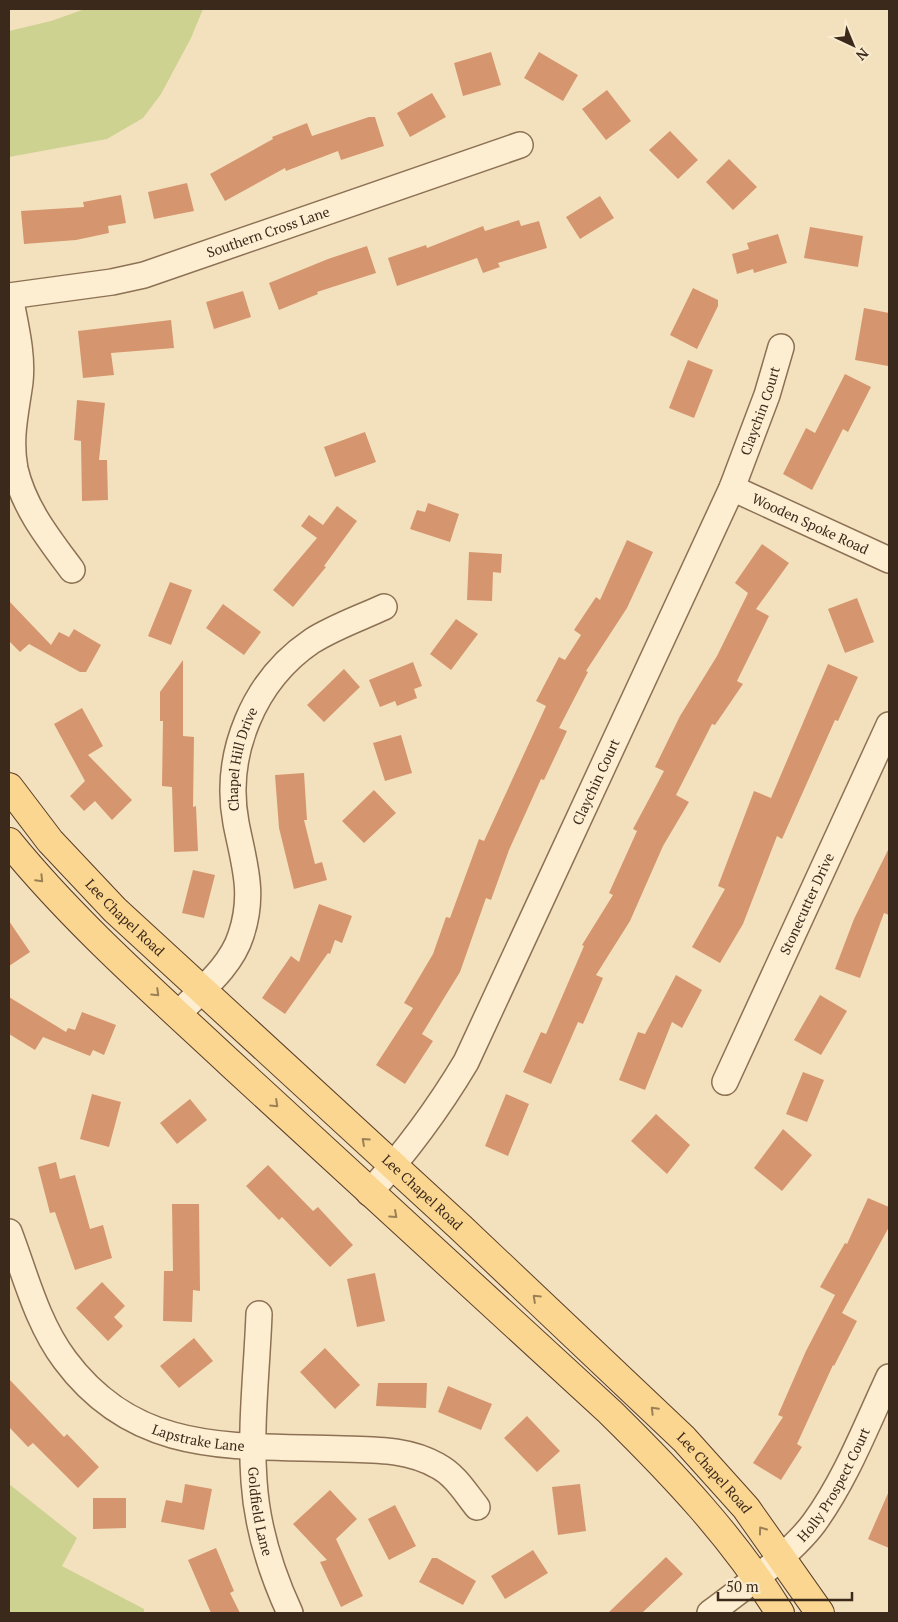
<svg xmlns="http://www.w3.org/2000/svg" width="898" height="1622" font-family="'PT Serif',serif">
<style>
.green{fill:#cdd290}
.building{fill:#d5966f}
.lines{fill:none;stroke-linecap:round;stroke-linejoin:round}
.minor-casing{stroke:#8d7154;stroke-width:28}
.major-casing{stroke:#5a3e29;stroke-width:30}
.minor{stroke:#fdeed2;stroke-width:25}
.major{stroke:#fbd690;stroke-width:28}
.oneway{stroke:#9b8056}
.labels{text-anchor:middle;stroke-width:5;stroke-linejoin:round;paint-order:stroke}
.street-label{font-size:14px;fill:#3b291b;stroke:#f9ebce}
</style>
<rect width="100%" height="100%" fill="#f3e1be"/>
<path class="green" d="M 85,9 L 203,9 L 191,38 L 161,94 L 143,118 L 107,139 L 9,157 L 9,31 L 51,21 Z
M 9,1484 L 77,1538 L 62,1566 L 144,1609 L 144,1613 L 9,1613 Z"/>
<path class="building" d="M 491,52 L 501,85 L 463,96 L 454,63 Z
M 539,52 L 578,75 L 563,101 L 524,78 Z
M 607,90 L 631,121 L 606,140 L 582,109 Z
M 432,93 L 446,117 L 410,137 L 397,113 Z
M 369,117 L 375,117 L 384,146 L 341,160 L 338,151 L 286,171 L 285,168 L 225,201 L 210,174 L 273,139 L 272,137 L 307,123 L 312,136 Z
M 670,131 L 698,160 L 678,179 L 649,150 Z
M 729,159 L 757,187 L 733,210 L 706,182 Z
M 187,183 L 194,211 L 154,219 L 148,192 Z
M 121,195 L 126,223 L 108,226 L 109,233 L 76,240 L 24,244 L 21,211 L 84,207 L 83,202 Z
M 600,196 L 614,218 L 580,239 L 566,217 Z
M 519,220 L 521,226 L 539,221 L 547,248 L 498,263 L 500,267 L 483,273 L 477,258 L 397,286 L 388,258 L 426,245 L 427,248 L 483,226 L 485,231 Z
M 810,227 L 863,236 L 858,267 L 804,258 Z
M 778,234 L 787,263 L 754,273 L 753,269 L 737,274 L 732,254 L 749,249 L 747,243 Z
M 367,246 L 376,273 L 317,292 L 318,294 L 279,310 L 269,283 L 328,259 Z
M 693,288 L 718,300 L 718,306 L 697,349 L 670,335 Z
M 243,291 L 251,317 L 214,329 L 206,302 Z
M 864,308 L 889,313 L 888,366 L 855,360 Z
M 171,320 L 174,348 L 111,353 L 114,375 L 83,378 L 78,331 Z
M 688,360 L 713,370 L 694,418 L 669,408 Z
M 845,374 L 871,387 L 848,432 L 843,429 L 812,490 L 783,474 L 806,428 L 815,433 Z
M 77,400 L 105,403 L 99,460 L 107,460 L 108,500 L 82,501 L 81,441 L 74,440 Z
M 365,432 L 376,462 L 335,477 L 324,447 Z
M 428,503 L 459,514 L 450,542 L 410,529 L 417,510 L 425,512 Z
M 337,506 L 357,521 L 324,566 L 326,567 L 293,607 L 273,590 L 317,538 L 301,526 L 309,515 L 323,525 Z
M 627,540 L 653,552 L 627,608 L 586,671 L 588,672 L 559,728 L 567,731 L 544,780 L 541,779 L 509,850 L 491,900 L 486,898 L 460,972 L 422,1034 L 433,1041 L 405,1084 L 376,1065 L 413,1008 L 404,1003 L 433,954 L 446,917 L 450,918 L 479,839 L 484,841 L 546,706 L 536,701 L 559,657 L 565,660 L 581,635 L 574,630 L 596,597 L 600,600 Z
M 762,544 L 789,563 L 756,609 L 769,616 L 737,681 L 743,684 L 715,725 L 712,724 L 676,795 L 689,802 L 663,846 L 630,921 L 596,975 L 603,978 L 583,1024 L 578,1022 L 551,1084 L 523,1072 L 541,1032 L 546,1034 L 584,946 L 582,945 L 613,895 L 609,893 L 637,831 L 633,829 L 664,771 L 655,767 L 680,716 L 717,656 L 748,593 L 735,583 Z
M 469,552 L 502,554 L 501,573 L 493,572 L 492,601 L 467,600 Z
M 170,582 L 192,590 L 171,645 L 148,636 Z
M 857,598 L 874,642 L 845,653 L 828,609 Z
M 9,601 L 51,645 L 59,632 L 69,637 L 74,629 L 101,645 L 86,672 L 80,672 L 29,644 L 20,652 L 9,641 Z
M 223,604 L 261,632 L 244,655 L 206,628 Z
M 456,619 L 478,634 L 451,670 L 430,654 Z
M 183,660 L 183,736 L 194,737 L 193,807 L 196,806 L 198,851 L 174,852 L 172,787 L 162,786 L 163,721 L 160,721 L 160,692 Z
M 413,662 L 422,686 L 414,689 L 417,698 L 397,706 L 395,701 L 380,707 L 369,680 Z
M 828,664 L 858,677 L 838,721 L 835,720 L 782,839 L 777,836 L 743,924 L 720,963 L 692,947 L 725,889 L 718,886 L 754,791 L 771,798 Z
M 344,669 L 360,687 L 324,722 L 307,705 Z
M 82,708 L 103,746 L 88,755 L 132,800 L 112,820 L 95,801 L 84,811 L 70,796 L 85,781 L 54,724 Z
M 401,735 L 412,773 L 385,781 L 373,743 Z
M 304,773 L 307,820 L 304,820 L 315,864 L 322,862 L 327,880 L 294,889 L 279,828 L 275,775 Z
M 374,790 L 396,813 L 364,843 L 342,821 Z
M 889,848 L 889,915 L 884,913 L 860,978 L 835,969 L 854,919 Z
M 193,870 L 215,875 L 204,918 L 182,913 Z
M 319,904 L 352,916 L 342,943 L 335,940 L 330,954 L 328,953 L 285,1014 L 262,998 L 291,956 L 299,962 Z
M 9,921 L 30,952 L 9,966 Z
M 676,975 L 702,990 L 682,1028 L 672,1022 L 645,1090 L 619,1080 L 638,1032 L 645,1034 Z
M 820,995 L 847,1011 L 821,1055 L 794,1040 Z
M 9,997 L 66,1032 L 68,1028 L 75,1030 L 82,1012 L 116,1025 L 104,1055 L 93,1050 L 90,1056 L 43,1037 L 35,1050 L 9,1034 Z
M 803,1072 L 824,1080 L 807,1122 L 786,1114 Z
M 92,1094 L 121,1102 L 109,1147 L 80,1139 Z
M 506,1094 L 529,1104 L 508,1156 L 485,1146 Z
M 190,1099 L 207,1120 L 177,1144 L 160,1123 Z
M 656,1114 L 690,1145 L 667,1174 L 631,1141 Z
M 783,1129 L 812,1155 L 782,1191 L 754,1168 Z
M 56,1162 L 60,1179 L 75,1175 L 90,1229 L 103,1225 L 112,1258 L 75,1270 L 55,1212 L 50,1213 L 38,1167 Z
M 268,1165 L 313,1211 L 318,1207 L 353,1245 L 330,1267 L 282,1217 L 279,1220 L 246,1186 Z
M 868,1198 L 889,1207 L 889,1227 L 842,1313 L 857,1321 L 834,1366 L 833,1365 L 797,1444 L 802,1447 L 781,1480 L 753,1463 L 783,1417 L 778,1415 L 806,1351 L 835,1295 L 820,1287 L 845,1243 L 847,1244 Z
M 172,1204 L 199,1204 L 200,1291 L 193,1290 L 192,1322 L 163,1321 L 164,1271 L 173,1271 Z
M 375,1273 L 385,1321 L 357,1327 L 347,1279 Z
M 102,1282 L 125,1306 L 114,1317 L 123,1326 L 108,1341 L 76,1308 Z
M 194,1338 L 213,1361 L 179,1388 L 160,1366 Z
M 325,1348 L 360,1385 L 335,1409 L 300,1372 Z
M 9,1379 L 64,1437 L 67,1434 L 99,1467 L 78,1488 L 33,1443 L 28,1447 L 9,1427 Z
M 378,1383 L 427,1383 L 426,1408 L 376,1406 Z
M 448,1386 L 492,1404 L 481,1430 L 438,1412 Z
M 527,1416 L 560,1451 L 537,1472 L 504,1438 Z
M 185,1484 L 212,1489 L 204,1530 L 161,1522 L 166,1500 L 182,1503 Z
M 580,1484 L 586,1531 L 558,1535 L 552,1487 Z
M 330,1490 L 357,1519 L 336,1539 L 363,1596 L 341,1607 L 320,1562 L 327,1560 L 293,1524 Z
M 889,1491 L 889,1548 L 868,1539 Z
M 93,1498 L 126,1498 L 126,1528 L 93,1529 Z
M 395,1505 L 416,1546 L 389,1560 L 368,1519 Z
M 216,1548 L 234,1591 L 230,1593 L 240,1613 L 211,1613 L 188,1560 Z
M 533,1550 L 548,1573 L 505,1599 L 491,1576 Z
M 666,1557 L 683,1574 L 642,1613 L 608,1613 Z
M 432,1558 L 437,1558 L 476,1581 L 463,1605 L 419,1582 Z"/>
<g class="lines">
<g class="minor-casing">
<g id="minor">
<path id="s1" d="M 9,296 L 112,282 L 144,275 L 520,145"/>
<path d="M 10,296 C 15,324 23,353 20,382 C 16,412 9,438 15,469 C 24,508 49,539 72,570"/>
<path id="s2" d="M 732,488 L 889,560"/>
<path id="s3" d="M 178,1014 C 201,990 231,967 241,935 C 255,893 244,864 236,823 C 223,754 254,680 312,641 C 334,627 360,618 384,607"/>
<path id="s4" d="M 725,1082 L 889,725"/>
<path id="s5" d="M 369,1193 C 406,1152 438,1109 466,1062 L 732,488 L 767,395 L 781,347"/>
<path id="s6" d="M 9,1232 C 25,1274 37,1323 65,1360 C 137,1457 235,1445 343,1449 C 376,1450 408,1449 438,1466 C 455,1475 465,1492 477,1507"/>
<path id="s7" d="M 259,1314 C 257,1369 250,1426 254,1481 C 257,1527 271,1572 290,1613"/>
<path id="s8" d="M 710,1613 C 742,1589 790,1555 814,1523 C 846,1479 866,1426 889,1377"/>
</g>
</g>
<g class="major-casing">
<g id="major">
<path id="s9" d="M 9,787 L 50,841 L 115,910 L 459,1226 L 684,1439 L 746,1508 L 820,1613"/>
<path d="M 9,842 C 74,922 154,992 230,1063 C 356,1180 484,1295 610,1412 C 673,1474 733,1537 780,1613"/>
</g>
</g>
<use href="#minor" class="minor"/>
<use href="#major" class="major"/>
</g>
<defs><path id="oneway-chevron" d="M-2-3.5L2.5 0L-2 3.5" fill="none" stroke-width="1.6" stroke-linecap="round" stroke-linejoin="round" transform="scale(1.25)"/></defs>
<g class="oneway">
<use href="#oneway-chevron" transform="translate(40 879) rotate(46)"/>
<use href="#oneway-chevron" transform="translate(156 993) rotate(44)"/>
<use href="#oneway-chevron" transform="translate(275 1104) rotate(43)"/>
<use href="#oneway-chevron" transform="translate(365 1141) rotate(-138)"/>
<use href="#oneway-chevron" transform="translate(394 1215) rotate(42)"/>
<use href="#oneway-chevron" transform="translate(536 1298) rotate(-137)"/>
<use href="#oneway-chevron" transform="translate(654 1410) rotate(-135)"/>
<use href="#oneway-chevron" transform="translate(762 1530) rotate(-126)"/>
</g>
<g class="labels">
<g class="street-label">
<text dy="5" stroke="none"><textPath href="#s1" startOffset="268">Southern Cross Lane</textPath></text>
<text dy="5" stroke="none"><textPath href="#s5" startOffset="878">Claychin Court</textPath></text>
<text dy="5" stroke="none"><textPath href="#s2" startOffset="86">Wooden Spoke Road</textPath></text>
<text dy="5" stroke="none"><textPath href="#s3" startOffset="281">Chapel Hill Drive</textPath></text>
<text dy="5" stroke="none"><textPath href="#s5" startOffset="472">Claychin Court</textPath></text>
<text dy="5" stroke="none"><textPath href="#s4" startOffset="196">Stonecutter Drive</textPath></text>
<text dy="5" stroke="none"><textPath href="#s9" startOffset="175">Lee Chapel Road</textPath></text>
<text dy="5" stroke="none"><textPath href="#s9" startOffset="580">Lee Chapel Road</textPath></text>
<text dy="5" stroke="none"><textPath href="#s6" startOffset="300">Lapstrake Lane</textPath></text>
<text dy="5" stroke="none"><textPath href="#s9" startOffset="985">Lee Chapel Road</textPath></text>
<text dy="5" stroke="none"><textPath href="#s8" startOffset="181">Holly Prospect Court</textPath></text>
<text dy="5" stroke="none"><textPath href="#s7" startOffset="198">Goldfield Lane</textPath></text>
</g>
</g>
<rect width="898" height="1622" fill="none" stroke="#3b291b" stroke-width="20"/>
<g transform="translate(853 45) rotate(136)" stroke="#f9ebce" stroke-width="4" paint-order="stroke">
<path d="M0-4L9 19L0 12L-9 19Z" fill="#3b291b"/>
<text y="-8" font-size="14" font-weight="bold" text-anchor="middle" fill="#3b291b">N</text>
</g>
<path d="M718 1592v8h134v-8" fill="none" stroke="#3b291b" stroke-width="2.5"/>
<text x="726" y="1592" font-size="15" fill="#3b291b" stroke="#f9ebce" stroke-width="4" paint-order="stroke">50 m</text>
</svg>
